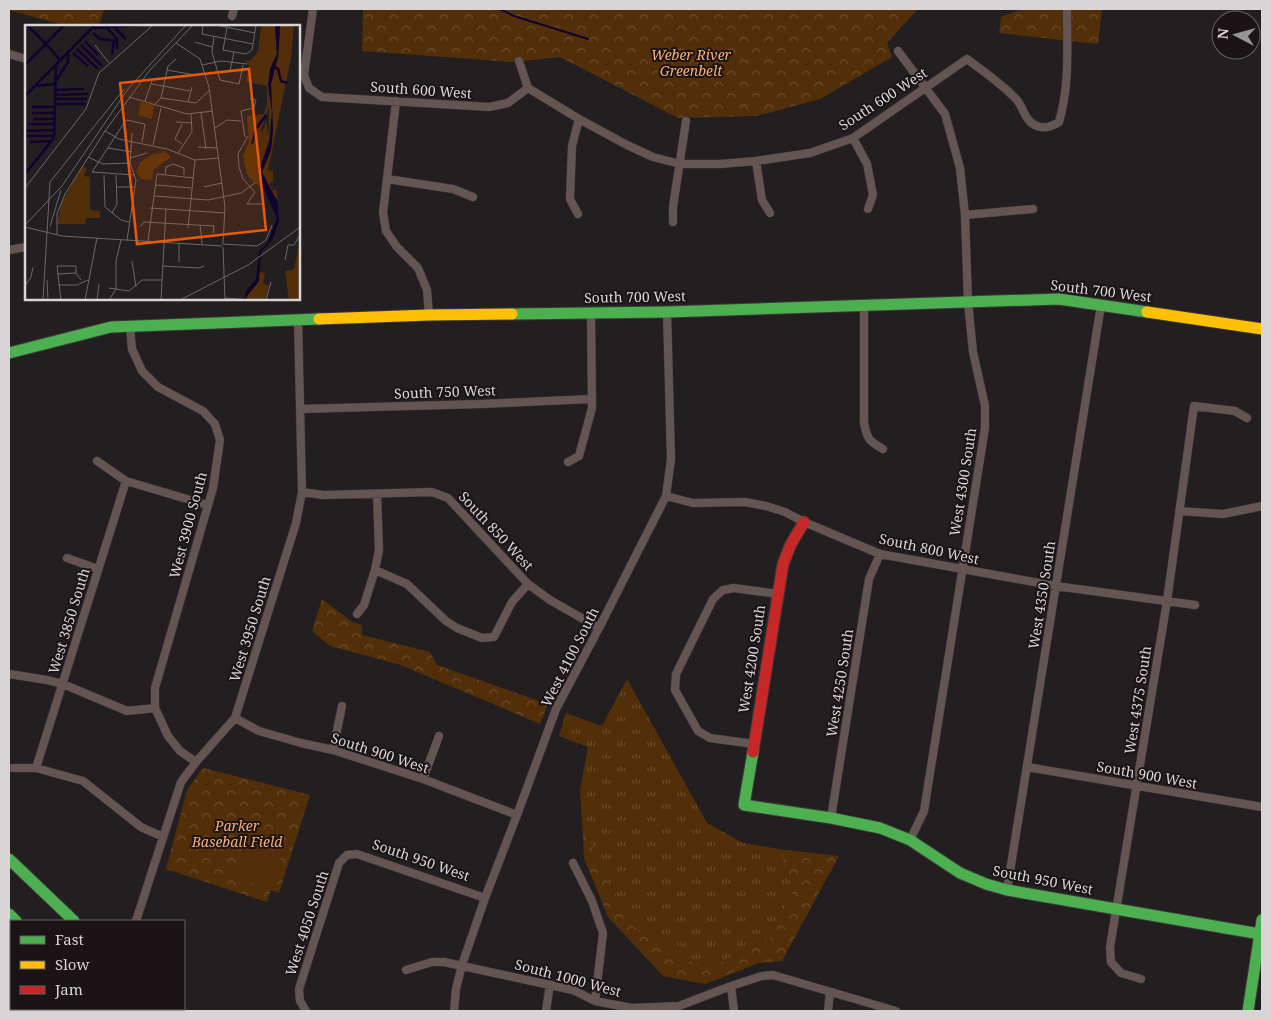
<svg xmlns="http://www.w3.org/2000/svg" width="1271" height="1020" font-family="'Noto Serif',serif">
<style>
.grass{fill:url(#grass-tufts)}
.forest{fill:url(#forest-crowns)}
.garden{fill:#522f09}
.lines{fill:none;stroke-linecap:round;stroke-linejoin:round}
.stream{stroke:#11032d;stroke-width:2}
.street-casing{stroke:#3c393a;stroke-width:9}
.fast-casing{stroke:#3c393a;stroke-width:13}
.slow-casing{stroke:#3c393a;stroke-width:13}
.jam-casing{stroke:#3c393a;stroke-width:13}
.street{stroke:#645553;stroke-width:8}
.fast{stroke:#4caf50;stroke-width:11}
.slow{stroke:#ffc107;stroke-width:11}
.jam{stroke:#c62828;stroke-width:11}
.labels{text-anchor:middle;stroke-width:4;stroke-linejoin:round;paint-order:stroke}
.park-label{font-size:14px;font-style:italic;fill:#f7b073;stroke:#1b1417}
.street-label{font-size:14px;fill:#d9d4d6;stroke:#1b1417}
.inset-river{fill:none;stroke:#11032d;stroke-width:2.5}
.inset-road{fill:none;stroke:#6c6769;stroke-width:1}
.view{fill:#e8590c;fill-opacity:0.15;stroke:#e8590c;stroke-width:2.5}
.inset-edge{fill:none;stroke:#d9d4d6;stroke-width:2.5}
</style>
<defs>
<pattern id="grass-tufts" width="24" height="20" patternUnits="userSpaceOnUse" patternTransform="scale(1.25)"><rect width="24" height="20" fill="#522f09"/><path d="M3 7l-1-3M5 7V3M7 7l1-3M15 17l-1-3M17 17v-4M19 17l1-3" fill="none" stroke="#6a4c2c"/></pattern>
<pattern id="forest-crowns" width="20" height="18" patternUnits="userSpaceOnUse" patternTransform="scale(1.25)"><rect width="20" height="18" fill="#522f09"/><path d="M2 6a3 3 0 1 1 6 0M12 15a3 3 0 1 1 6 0" fill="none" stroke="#6a4c2c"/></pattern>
</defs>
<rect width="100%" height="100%" fill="#231f21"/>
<path class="grass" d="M 627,679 L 707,823 L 743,843 L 785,850 L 781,867 L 795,887 L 771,937 L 714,966 L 682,959 L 636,930 L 603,872 L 582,821 L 580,790 L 588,747 L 559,736 L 566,713 L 602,726 Z"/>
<path class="forest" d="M 9,9 L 104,9 L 99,26 L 67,26 L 9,10 Z
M 363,9 L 918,9 L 887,43 L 892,57 L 820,99 L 757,116 L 678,118 L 560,57 L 513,62 L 362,51 Z
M 1021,9 L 1102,9 L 1098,44 L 999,33 L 1001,17 Z
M 322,599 L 352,622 L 362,625 L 362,635 L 430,652 L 437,665 L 548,704 L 540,724 L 401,665 L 330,646 L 312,631 Z
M 203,768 L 310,795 L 279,893 L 271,890 L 267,902 L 166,869 L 187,790 Z
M 582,821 L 603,872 L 636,930 L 682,959 L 714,966 L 771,937 L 795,887 L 781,867 L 785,850 L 839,856 L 782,961 L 759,963 L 705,984 L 663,976 L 608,917 L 584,858 Z"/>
<path class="garden" d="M 259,846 L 281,854 L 272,884 L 267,887 L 236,879 L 245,850 Z"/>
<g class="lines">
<path class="stream" d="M 500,9 L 514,16 L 588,39"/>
<g class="street-casing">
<path id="street" d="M 313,9 L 304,75 L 309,88 L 322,97 L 489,107 L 508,103 L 528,88
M 232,16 L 234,9
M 898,51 L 945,114 L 960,168 L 965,215 L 968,302 L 973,352 L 985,406 L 985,428 L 924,811 L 910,840
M 9,54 L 26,59
M 519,61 L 528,88 L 579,119 L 627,145 L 653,157 L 680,164 L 720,164 L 756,161 L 810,153 L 853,138 L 967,59 C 984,72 1001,83 1016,99 C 1023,106 1024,119 1033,124 C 1043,130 1051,127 1059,122 C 1070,85 1067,47 1067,9
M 396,101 L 383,213 L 386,231 L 397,247 L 418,268 L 427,290 L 429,315
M 853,138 L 867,164 L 873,195 L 868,209
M 756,161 L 762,200 L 770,213
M 387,179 L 453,189 L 473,197
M 578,214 L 570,199 L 572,146 L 579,119
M 965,215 L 1033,209
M 673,222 L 673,207 L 686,121
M 9,250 L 26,247
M 864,305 L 864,423 C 867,439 869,441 883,449
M 130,326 L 132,349 L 142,371 L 158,387 L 203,411 L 215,424 L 220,440 L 213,488 L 155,688 L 155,708
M 300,409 L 481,404 L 591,399
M 97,461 L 126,481 L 207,505
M 568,462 L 579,456 L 592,408 L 591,313
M 302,492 L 323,495 L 432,492 L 448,498 L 528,584 L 550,600 L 599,628
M 666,496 L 693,503 L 745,502 L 766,506 L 785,512 L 804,522 L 880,554 L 1056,586 L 1195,605
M 1179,511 L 1223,514 L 1262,506
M 67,558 L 98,569
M 375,570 L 407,584 L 446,621 L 457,628 L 482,638 L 494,637 L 512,602 L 528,584
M 357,614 L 364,605 L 375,570 L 379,550 L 377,494
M 9,674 L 47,680 L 63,684 L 127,711 L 155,708 L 168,736 L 180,751 L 196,762
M 235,718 L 259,731 L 301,743 L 333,750 L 423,779 L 517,815
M 754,744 L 710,738 L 698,731 L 675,690 L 676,674 L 713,599 L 723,590 L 734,588 L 778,594
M 333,750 L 342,706
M 1027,767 L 1262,807
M 13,768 L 36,768 L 83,781 L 141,827 L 163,837
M 36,768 L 126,481
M 423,779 L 439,736
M 831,818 L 869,579 L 880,554
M 573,863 L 592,901 L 603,933 L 595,1001
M 1007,890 L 1101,305
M 136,921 L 181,782 L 196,762 L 235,718 L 296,523 L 302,492 L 298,320
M 406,970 L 432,962 L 444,962 L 573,990 L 595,1001 L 632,1008 L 679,1006 L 731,986 L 762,976 L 773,975 L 896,1011
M 1141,979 L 1121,973 L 1111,962 L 1110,947 L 1167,601 L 1194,406 L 1235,411 L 1247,418
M 731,986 L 734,1011
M 306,1011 L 300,1001 L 299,989 L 339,863 L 347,855 L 357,854 L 485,898
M 454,1011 L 456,989 L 462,965 L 485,898 L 517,815 L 556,709 L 599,628 L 666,496 L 671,459 L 667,312
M 546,1011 L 550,984
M 828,1011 L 830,992"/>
</g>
<g class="fast-casing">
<path id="fast" d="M 512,314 L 667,312 L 1059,299 L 1147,312
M 9,353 L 111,327 L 319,319
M 753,752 L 744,805 L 831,818 L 880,828 L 910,840 L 960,873 L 986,884 L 1007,890 L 1260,934
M 9,859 L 74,921
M 9,914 L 16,921
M 9,949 L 11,952
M 73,1009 L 76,1011
M 108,1009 L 110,1011
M 1248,1011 L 1262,920"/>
</g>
<g class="slow-casing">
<path id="slow" d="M 1147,312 L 1262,329
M 319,319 L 429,315 L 512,314"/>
</g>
<g class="jam-casing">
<path id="jam" d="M 753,752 L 783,564 L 791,544 L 804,522
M 168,1009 L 171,1011"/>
</g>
<use href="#street" class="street"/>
<use href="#fast" class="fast"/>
<use href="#slow" class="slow"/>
<use href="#jam" class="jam"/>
</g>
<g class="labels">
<g class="park-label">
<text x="691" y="60">Weber River<tspan x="691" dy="16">Greenbelt</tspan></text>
<text x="237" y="831">Parker<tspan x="237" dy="16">Baseball Field</tspan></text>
</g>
<g class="street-label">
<text transform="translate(421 90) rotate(4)" y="5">South 600 West</text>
<text transform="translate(883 99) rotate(-33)" y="5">South 600 West</text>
<text transform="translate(1101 291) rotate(7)" y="5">South 700 West</text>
<text transform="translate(635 297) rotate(-1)" y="5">South 700 West</text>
<text transform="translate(445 392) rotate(-2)" y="5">South 750 West</text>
<text transform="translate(963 482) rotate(-81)" y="5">West 4300 South</text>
<text transform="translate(188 525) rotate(-75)" y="5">West 3900 South</text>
<text transform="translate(496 531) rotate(47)" y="5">South 850 West</text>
<text transform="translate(929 549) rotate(12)" y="5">South 800 West</text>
<text transform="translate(1042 595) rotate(-81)" y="5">West 4350 South</text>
<text transform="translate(69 621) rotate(-73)" y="5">West 3850 South</text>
<text transform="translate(250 629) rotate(-73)" y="5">West 3950 South</text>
<text transform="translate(570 657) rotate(-63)" y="5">West 4100 South</text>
<text transform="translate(752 659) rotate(-81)" y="5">West 4200 South</text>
<text transform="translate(840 683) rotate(-81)" y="5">West 4250 South</text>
<text transform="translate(1138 700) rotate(-81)" y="5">West 4375 South</text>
<text transform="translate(380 753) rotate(18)" y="5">South 900 West</text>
<text transform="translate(1147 775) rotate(10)" y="5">South 900 West</text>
<text transform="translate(421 860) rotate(19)" y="5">South 950 West</text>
<text transform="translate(1043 880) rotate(11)" y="5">South 950 West</text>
<text transform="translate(307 923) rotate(-72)" y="5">West 4050 South</text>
<text transform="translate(568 978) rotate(15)" y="5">South 1000 West</text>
</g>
</g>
<g transform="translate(25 25)">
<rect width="275" height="275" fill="#231f21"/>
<path d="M 241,96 L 244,111 L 240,131 L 236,129 L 234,122 ZM 138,125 L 146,132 L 129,144 L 127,155 L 116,154 L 111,147 L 115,137 L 128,129 L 137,128 Z" fill="#522f09"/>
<path d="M 236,0 L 250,1 L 252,29 L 245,44 L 247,87 L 243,125 L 235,143 L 238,162 L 229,158 L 222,149 L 218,131 L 224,116 L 222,91 L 239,89 L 242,79 L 242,61 L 221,57 L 224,41 L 220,35 L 225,36 L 233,26 ZM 244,82 L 244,111 L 240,131 L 236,129 L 234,122 L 240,104 L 235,107 ZM 255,0 L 269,0 L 266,33 L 243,145 L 248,146 L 248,157 L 244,158 L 248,166 L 251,164 L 253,175 L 242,162 L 237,147 L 246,125 L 248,105 L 246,59 L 254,24 ZM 116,77 L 129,80 L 127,94 L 113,90 ZM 57,141 L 62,144 L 59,151 L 65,152 L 65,185 L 75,186 L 75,193 L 61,193 L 60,199 L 32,199 L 37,177 ZM 275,217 L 274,275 L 264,275 L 260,246 L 269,244 ZM 235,247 L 240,248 L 238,259 L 244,260 L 240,275 L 222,275 L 223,267 L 232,259 Z" fill="#522f09" fill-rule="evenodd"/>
<path d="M 255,0 L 253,32 L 246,59 L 248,105 L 246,125 L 237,147 L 253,178 L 254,196 L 248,214 L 236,227 L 234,256 L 219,275 L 221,266 L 231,255 L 234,227 L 243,217 L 252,193 L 238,162 L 235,143 L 245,114 L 247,87 L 243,60 L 245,44 L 252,29 L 250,1 Z" fill="#11032d"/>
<path class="inset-river" d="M 2,0 L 19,17 L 19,21 L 23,21 L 35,35M 69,3 L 112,0M 82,3 L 92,14 L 92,24M 90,3 L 101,14M 68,8 L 75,14 L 93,16M 60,16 L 73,30M 56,20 L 77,41M 52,24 L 73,44M 48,28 L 63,41M 87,30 L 89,15M 0,40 L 39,0M 249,41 L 253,44 L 256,56 L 262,58M 10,61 L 29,59 L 43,37 L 43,29M 29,65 L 59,64M 30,70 L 63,69M 0,71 L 70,0M 29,74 L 62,74M 29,79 L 61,79M 7,82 L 29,82M 7,88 L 29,88M 8,94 L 29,94M 3,99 L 29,99M 29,105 L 0,106 L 0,111 L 29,111M 5,117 L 26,116M 227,119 L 231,104 L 241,90M 0,149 L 29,113 L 31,40"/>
<path class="inset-road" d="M 178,0 L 177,9 L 228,19M 191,0 L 230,8M 202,3 L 198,25 L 221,29 L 227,25 L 231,0M 189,11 L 187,27 L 195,55 L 214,59 L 218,40M 170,17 L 187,22M 151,18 L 175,34 L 184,62 L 200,182 L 198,218M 70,20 L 84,38M 177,40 L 196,36 L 222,39M 142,45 L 170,50 L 179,48M 205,46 L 209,27M 127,59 L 165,66M 104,72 L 162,89 L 188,86M 136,73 L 171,78 L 185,65M 120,76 L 127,56M 163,77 L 167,62M 130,79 L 136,73 L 143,41 L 151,34M 176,88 L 181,124M 151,97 L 167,98M 157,99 L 150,114 L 157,119M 190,103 L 202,95 L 216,96M 80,106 L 94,114 L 142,124 L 170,135 L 193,133M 223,111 L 213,129 L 214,142 L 218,154 L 230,167 L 222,179 L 238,179M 220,112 L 216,86 L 229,83 L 231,75 L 225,74M 128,120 L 136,83M 173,122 L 192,123M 83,123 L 107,127M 153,128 L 167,107 L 166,89M 63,132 L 78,139 L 105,138M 105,133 L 122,128M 140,149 L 141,142 L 148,139 L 159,143 L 159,150M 79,150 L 80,182 L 96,195 L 104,197M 109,150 L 67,147 L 101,95 L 120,99 L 117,117M 131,160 L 166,163M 91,162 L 109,162M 179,162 L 197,158M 0,163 L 61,84 L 74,48 L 128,0M 130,171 L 183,175 L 216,168 L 230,158M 125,183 L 200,188M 87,188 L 92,179 L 91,150M 0,200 L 37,161 L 103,64 L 161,0M 175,200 L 177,219M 25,201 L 36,165M 0,202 L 37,211 L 197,221M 115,202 L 119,197 L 189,201 L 188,208M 163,203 L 170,135M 32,209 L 32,189 L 40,169 L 80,106 L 125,45 L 168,0M 102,215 L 111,155 L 105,138 L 107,108M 123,216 L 132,149 L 169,153M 197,219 L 232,221 L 241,215 L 247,200M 198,222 L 200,275M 260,235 L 263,220 L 269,220 L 275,210M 107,236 L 111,262M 154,237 L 154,218M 137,241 L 174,243 L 179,241M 32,249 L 51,248M 22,255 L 23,275M 33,260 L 52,260 L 63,255M 0,261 L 6,252 L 8,242M 84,263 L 104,266 L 117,255 L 137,255M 200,273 L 226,275M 18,275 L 25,157 L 99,64M 36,275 L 32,241 L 51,241 L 51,248 L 56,255M 60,275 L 72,213M 72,275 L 74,259M 84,275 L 91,264 L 91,236 L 96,215M 136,275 L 141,184M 155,275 L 223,240 L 274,203M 241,275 L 246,257"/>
<path class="view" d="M 224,44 L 241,205 L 112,219 L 95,58 Z"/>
<rect width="275" height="275" class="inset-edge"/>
</g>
<rect width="1271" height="1020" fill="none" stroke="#d9d4d6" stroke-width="20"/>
<rect x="10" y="920" width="175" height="90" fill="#1b1417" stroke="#676163"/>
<rect x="20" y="936" width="25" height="8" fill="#4caf50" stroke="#676163"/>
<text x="55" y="945" font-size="15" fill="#d9d4d6">Fast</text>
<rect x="20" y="961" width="25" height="8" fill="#ffc107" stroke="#676163"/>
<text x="55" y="970" font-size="15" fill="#d9d4d6">Slow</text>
<rect x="20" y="986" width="25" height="8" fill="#c62828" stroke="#676163"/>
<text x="55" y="995" font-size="15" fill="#d9d4d6">Jam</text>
<g transform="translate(1236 35) rotate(276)"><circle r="24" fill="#1b1417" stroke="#676163"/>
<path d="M0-4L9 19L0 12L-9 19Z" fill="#999597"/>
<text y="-8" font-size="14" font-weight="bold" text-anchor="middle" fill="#d9d4d6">N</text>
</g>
</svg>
